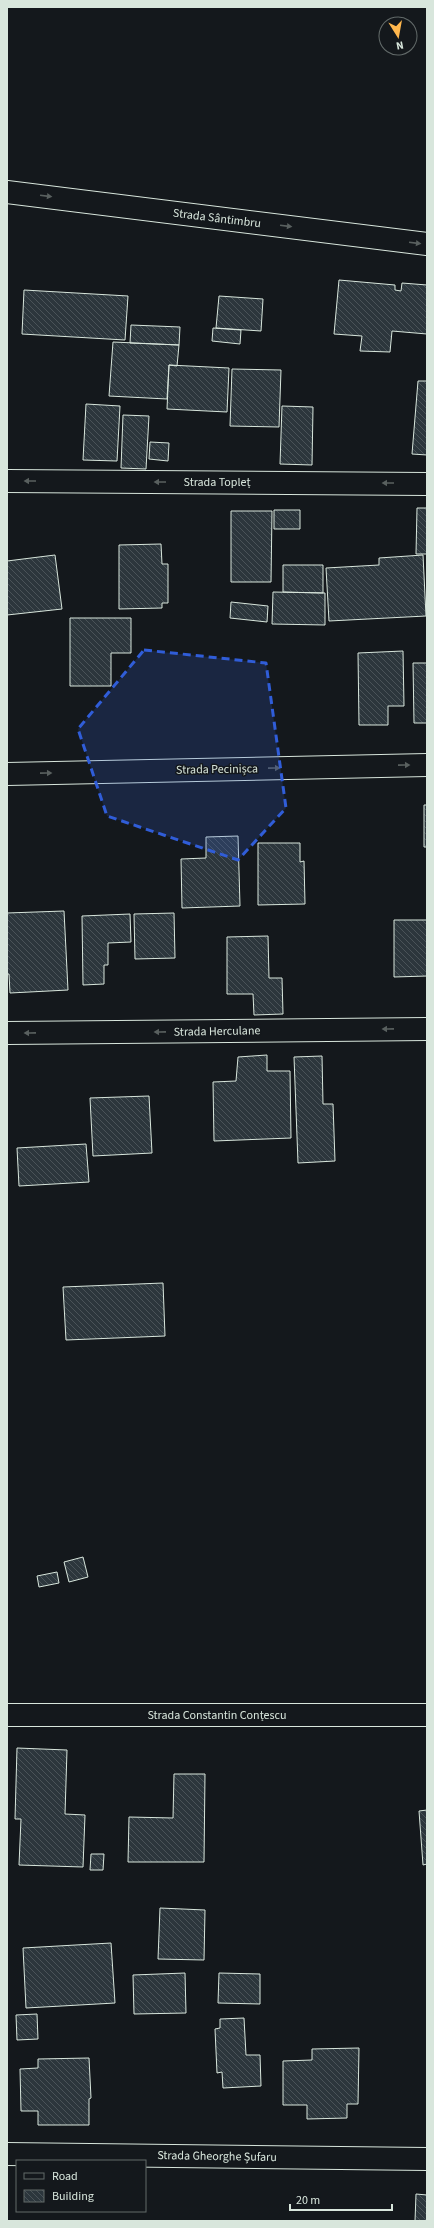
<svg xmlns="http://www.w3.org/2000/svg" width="434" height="2228" font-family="'Source Sans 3',sans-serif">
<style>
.building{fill:url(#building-back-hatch);stroke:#d8e6dc}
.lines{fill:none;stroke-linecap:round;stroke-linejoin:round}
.minor-casing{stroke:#d8e6dc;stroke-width:24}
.minor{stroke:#14181c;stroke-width:22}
.oneway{fill:#59605f}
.marked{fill:#305dd8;fill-opacity:0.2;stroke:#305dd8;stroke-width:3;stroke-dasharray:8 5;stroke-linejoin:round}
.labels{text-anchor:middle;stroke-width:3;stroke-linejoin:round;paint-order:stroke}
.street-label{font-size:12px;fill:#d8e6dc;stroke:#14181c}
</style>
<defs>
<pattern id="building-back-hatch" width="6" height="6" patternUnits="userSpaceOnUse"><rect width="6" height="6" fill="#2c363c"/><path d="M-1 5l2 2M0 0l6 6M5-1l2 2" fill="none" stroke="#4a5358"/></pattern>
</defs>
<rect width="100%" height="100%" fill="#14181c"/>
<path class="building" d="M 339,280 L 395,285 L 395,290 L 401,291 L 402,283 L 427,285 L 427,334 L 392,331 L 390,352 L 360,351 L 362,336 L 334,334 Z
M 24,290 L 128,296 L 125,340 L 22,334 Z
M 219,296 L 263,299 L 261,331 L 216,328 Z
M 131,325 L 180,327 L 179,345 L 130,343 Z
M 213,328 L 241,330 L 240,344 L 212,341 Z
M 113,342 L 179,345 L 177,366 L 169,365 L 167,399 L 109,396 Z
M 169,365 L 229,368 L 227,412 L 167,409 Z
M 232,369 L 281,370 L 279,427 L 230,426 Z
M 418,381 L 427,381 L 427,455 L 412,454 Z
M 86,404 L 120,406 L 117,461 L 83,460 Z
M 282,406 L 313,407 L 312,465 L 280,464 Z
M 123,415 L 149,416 L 146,469 L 121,468 Z
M 150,442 L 169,443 L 168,461 L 149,459 Z
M 417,508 L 427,508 L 427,554 L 416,554 Z
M 274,510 L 300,510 L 300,529 L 274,529 Z
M 231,511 L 272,511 L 271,582 L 231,582 Z
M 161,544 L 162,564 L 168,564 L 168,603 L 162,603 L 162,608 L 119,609 L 119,545 Z
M 55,555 L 62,609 L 7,615 L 7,561 Z
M 423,555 L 426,616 L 329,621 L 326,568 L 379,565 L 379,558 Z
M 283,565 L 323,565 L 323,593 L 283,592 Z
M 273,592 L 325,593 L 325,625 L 272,624 Z
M 231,602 L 268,606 L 267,622 L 230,618 Z
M 70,618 L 131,618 L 131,653 L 111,653 L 111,686 L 70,686 Z
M 403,651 L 404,706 L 388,706 L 388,725 L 359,725 L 358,653 Z
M 413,663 L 427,663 L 427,723 L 414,723 Z
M 424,805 L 427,805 L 427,847 L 424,847 Z
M 238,836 L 240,906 L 182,908 L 181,859 L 206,858 L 206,837 Z
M 258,843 L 300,843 L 300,862 L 304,861 L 305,904 L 258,905 Z
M 64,911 L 68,990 L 10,993 L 9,974 L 7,974 L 7,913 Z
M 174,913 L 175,958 L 135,959 L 134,914 Z
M 130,914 L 131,942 L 108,943 L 108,965 L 104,965 L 104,984 L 83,985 L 82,916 Z
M 394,920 L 427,920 L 427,976 L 394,977 Z
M 268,936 L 269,978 L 282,978 L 283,1014 L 254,1015 L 253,994 L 227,994 L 227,937 Z
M 267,1055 L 267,1071 L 290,1071 L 291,1138 L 214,1141 L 213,1082 L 236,1081 L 238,1057 Z
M 322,1056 L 323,1104 L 333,1104 L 335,1161 L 298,1163 L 294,1057 Z
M 149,1096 L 152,1153 L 93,1156 L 90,1098 Z
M 86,1144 L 89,1182 L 19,1186 L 17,1148 Z
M 163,1283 L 165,1336 L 66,1340 L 63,1287 Z
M 83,1557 L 88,1577 L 69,1582 L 64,1562 Z
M 57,1572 L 59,1583 L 39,1587 L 37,1576 Z
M 17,1748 L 67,1750 L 65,1814 L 85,1815 L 83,1867 L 19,1865 L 21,1819 L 15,1819 Z
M 174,1774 L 205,1774 L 204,1862 L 128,1862 L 129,1817 L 173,1818 Z
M 427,1810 L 427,1864 L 423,1865 L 419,1811 Z
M 91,1854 L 104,1854 L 103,1870 L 90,1870 Z
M 160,1908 L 205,1910 L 204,1960 L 158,1959 Z
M 111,1943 L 115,2003 L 26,2008 L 23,1948 Z
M 185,1973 L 186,2013 L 134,2014 L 133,1975 Z
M 219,1973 L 260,1974 L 260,2004 L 218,2003 Z
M 37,2014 L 38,2039 L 17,2040 L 16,2015 Z
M 244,2018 L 246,2055 L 260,2055 L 261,2086 L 223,2088 L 222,2072 L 217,2073 L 215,2029 L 220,2028 L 220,2019 Z
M 359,2048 L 358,2104 L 347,2104 L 347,2118 L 307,2119 L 307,2105 L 283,2105 L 283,2061 L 312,2060 L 312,2049 Z
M 89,2058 L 91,2098 L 89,2099 L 89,2125 L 38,2125 L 38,2111 L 21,2111 L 20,2069 L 38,2068 L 38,2059 Z
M 416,2194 L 427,2195 L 427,2221 L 415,2221 Z"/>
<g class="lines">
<g class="minor-casing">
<path id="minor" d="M 7,192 L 427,244
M 7,481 L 427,484
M 7,774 L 427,765
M 7,1033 L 427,1029
M 7,1715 L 427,1715
M 7,2154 L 427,2159"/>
</g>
<use href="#minor" class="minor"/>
</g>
<defs><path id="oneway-solid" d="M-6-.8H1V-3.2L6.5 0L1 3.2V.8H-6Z"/></defs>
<g class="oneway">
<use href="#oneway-solid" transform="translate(46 196) rotate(7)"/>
<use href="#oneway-solid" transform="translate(286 226) rotate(7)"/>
<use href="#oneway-solid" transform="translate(415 243) rotate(7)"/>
<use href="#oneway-solid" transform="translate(30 481) rotate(-180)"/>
<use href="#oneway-solid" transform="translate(160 482) rotate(-180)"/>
<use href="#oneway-solid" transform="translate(388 483) rotate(-180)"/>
<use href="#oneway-solid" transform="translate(404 765) rotate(-1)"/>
<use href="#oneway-solid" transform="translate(274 768) rotate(-1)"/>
<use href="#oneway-solid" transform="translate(46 773) rotate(-1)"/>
<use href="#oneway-solid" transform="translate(388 1029) rotate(179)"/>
<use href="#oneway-solid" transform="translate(160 1032) rotate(179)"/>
<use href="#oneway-solid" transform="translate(30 1033) rotate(179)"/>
</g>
<path class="marked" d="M 144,650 L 266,663 L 286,808 L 238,860 L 107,816 L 78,729 Z"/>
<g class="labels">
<g class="street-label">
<text transform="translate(217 218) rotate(7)" y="4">Strada Sântimbru</text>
<text x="217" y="486">Strada Topleț</text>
<text transform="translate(217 769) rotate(-1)" y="4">Strada Pecinișca</text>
<text transform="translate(217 1031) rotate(-1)" y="4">Strada Herculane</text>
<text x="217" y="1719">Strada Constantin Conțescu</text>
<text transform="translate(217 2156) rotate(1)" y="4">Strada Gheorghe Șufaru</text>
</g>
</g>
<rect width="434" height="2228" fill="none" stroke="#d8e6dc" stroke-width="16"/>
<rect x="16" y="2160" width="130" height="52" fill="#14181c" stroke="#626a69"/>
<rect x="24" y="2173" width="20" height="6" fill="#14181c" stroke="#626a69"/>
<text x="52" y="2180" font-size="12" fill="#d8e6dc">Road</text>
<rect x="24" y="2190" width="20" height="12" fill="url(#building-back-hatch)" stroke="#626a69"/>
<text x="52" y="2200" font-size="12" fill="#d8e6dc">Building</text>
<g transform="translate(398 36) rotate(169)"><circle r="19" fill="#14181c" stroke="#626a69"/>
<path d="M0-3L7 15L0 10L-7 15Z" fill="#ffb74d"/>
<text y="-6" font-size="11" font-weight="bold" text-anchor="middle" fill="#d8e6dc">N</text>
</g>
<path d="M290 2204v6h102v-6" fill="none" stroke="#d8e6dc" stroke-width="2"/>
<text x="296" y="2204" font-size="12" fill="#d8e6dc" stroke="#14181c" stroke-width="3" paint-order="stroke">20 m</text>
</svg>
